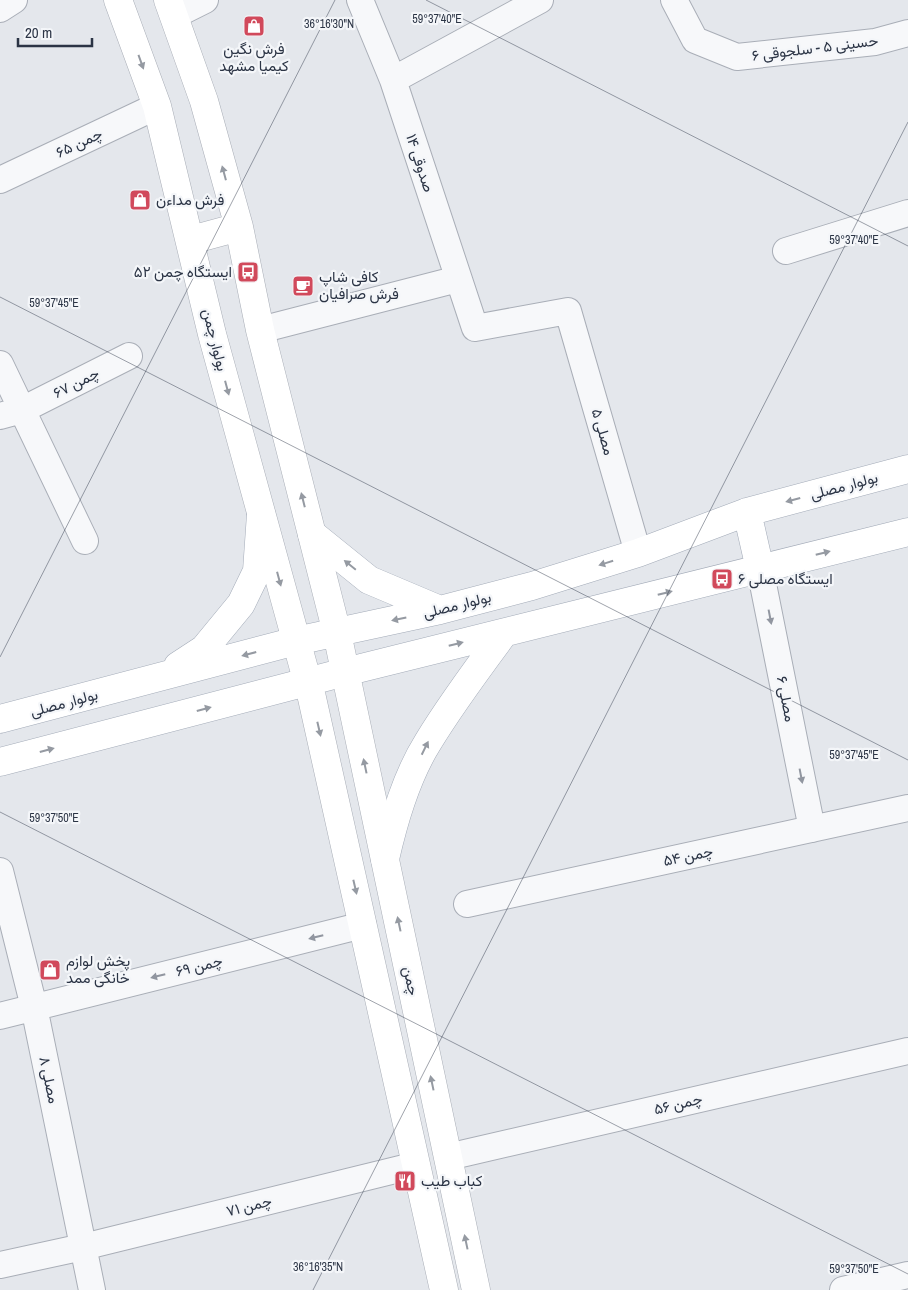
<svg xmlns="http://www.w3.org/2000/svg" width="908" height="1290" font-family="'Archivo Narrow',Vazirmatn,sans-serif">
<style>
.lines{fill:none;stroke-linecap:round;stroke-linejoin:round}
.street-casing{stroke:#a9aeb7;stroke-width:28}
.secondary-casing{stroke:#a9aeb7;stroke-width:29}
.primary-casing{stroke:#a3abb8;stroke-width:29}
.street{stroke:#f7f8fa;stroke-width:26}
.secondary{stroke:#fff;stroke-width:28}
.primary{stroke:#fff;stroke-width:28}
.oneway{fill:#959aa2}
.oneway2{fill:#9196a0}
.ticks{fill:none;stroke:#2b3445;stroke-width:1;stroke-opacity:0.45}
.labels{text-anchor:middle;stroke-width:4.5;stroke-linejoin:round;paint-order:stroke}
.street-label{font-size:15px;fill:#2b3445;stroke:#f4f6f9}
.poi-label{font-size:15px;fill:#2b3445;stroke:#f4f6f9;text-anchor:start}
.ticks-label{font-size:12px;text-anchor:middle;fill:#2b3445;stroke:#f4f6f9;stroke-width:4.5;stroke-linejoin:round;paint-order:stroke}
</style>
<rect width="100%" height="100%" fill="#e4e7ec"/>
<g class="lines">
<g class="street-casing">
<path id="street" d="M 360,0 L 393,80 L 475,328 L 568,311 L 638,553
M 674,0 L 695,40 L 737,57 L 875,42 L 908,33
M 0,9 L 14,0
M 175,15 L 205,0
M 393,80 L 540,0
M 0,180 L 157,106
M 786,251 L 908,213
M 260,330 L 458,279
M 0,364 L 85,541
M 0,416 L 22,410 L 129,356
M 760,569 L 812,829
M 0,871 L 34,1007 L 92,1290
M 467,904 L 908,808
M 0,1016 L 363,925
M 448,1157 L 908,1051
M 0,1265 L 83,1247 L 416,1165
M 843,1290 L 908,1275"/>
</g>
<g class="secondary-casing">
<path id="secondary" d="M 118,0 L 157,106 L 212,334 L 312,698 L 444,1290
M 168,0 L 204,101 L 239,227 L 260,330 L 337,633 L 476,1290
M 191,240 L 239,227"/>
</g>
<g class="primary-casing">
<path id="primary" d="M 747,512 L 760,569
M 312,534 L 369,580 L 440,610
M 178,666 L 204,649 L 241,604 L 257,571 L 261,514
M 0,719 L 296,641 L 440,610 L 532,586 L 638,553 L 747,512 L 908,469
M 0,762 L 345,672 L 908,532
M 385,859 C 394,819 406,777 428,742 C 451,704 478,668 504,633"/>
</g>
<use href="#street" class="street"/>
<use href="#secondary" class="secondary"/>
<use href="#primary" class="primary"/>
</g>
<defs><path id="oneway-solid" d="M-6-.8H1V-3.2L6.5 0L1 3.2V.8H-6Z" transform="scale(1.25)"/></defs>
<g class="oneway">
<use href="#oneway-solid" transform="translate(141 62) rotate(70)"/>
<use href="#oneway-solid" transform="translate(224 173) rotate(-105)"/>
<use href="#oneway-solid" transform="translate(227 388) rotate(75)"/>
<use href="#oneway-solid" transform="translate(303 500) rotate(-104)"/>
<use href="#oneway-solid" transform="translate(793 500) rotate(165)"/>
<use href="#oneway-solid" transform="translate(823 553) rotate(-14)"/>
<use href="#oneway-solid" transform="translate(606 563) rotate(163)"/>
<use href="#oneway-solid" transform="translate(350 565) rotate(-141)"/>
<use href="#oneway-solid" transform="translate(279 579) rotate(75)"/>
<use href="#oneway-solid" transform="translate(665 593) rotate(-14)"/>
<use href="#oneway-solid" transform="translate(399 619) rotate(168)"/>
<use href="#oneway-solid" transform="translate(456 644) rotate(-14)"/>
<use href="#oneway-solid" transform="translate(249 654) rotate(165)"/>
<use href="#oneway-solid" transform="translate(204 709) rotate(-15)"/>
<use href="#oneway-solid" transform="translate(319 729) rotate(77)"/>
<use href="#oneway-solid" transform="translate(425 748) rotate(-64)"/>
<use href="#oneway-solid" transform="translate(47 750) rotate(-15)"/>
<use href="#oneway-solid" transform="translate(365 766) rotate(-102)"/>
<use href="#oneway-solid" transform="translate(355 887) rotate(77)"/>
<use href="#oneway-solid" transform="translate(399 924) rotate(-102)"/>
<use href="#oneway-solid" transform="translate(432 1083) rotate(-102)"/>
<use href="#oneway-solid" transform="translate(466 1242) rotate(-102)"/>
</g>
<g class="oneway2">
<use href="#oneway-solid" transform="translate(770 617) rotate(79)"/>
<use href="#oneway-solid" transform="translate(801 776) rotate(79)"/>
<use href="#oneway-solid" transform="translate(316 937) rotate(166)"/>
<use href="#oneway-solid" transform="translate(158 976) rotate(166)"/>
</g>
<path class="ticks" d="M 426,0 L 908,246M 0,297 L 908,760M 0,657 L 335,0M 0,812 L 908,1274M 313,1290 L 908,122"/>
<defs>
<g id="shop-square" transform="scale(1.125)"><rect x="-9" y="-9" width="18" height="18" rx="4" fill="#d1495b" stroke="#f4f6f9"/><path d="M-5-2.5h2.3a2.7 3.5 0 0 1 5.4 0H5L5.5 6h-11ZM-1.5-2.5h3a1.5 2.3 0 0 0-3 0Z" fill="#fff"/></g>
<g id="bus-square" transform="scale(1.125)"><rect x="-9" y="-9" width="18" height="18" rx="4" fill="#d1495b" stroke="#f4f6f9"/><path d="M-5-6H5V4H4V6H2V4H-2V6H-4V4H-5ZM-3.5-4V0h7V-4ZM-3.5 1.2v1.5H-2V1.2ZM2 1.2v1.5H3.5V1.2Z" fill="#fff"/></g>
<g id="cafe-square" transform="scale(1.125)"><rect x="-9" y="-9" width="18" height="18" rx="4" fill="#d1495b" stroke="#f4f6f9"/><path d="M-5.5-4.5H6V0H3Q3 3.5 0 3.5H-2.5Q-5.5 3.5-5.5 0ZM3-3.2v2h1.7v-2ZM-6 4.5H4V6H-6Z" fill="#fff"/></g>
<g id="restaurant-square" transform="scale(1.125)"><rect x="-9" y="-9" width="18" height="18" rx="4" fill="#d1495b" stroke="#f4f6f9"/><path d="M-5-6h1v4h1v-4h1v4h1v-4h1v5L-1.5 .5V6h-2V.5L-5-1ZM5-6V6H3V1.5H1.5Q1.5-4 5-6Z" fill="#fff"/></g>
</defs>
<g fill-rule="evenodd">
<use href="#shop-square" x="254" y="26"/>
<use href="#shop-square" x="140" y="200"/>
<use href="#bus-square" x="248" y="272"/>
<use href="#cafe-square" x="303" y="286"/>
<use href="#bus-square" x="722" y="579"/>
<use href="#shop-square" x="50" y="970"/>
<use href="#restaurant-square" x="405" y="1181"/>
</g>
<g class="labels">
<g class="street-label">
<text transform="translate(815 48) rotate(-7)" y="5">حسینی ۵ - سلجوقی ۶</text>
<text transform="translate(79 143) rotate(-25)" y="5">چمن ۶۵</text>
<text transform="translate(420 163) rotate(72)" y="5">صدوقی ۱۴</text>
<text transform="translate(215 340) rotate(76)" y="5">بولوار چمن</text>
<text transform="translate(76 383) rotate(-27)" y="5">چمن ۶۷</text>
<text transform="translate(603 432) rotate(74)" y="5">مصلی ۵</text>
<text transform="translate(844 486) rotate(-15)" y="5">بولوار مصلی</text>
<text transform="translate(457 605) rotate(-14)" y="5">بولوار مصلی</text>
<text transform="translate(786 699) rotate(79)" y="5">مصلی ۶</text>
<text transform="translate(64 703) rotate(-15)" y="5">بولوار مصلی</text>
<text transform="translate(688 856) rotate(-12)" y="5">چمن ۵۴</text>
<text transform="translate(199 966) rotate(-14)" y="5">چمن ۶۹</text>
<text transform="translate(411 981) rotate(78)" y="5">چمن</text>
<text transform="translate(49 1080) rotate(78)" y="5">مصلی ۸</text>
<text transform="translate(678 1104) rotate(-13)" y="5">چمن ۵۶</text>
<text transform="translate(249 1206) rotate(-14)" y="5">چمن ۷۱</text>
</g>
<g class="poi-label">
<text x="254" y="54" text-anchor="middle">فرش نگین<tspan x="254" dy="17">کیمیا مشهد</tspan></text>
<text x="156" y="205">فرش مداءن</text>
<text x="232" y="277" text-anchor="end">ایستگاه چمن ۵۲</text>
<text x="319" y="282">کافی شاپ<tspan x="319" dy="17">فرش صرافیان</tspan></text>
<text x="738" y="584">ایستگاه مصلی ۶</text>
<text x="66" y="966">پخش لوازم<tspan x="66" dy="17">خانگی ممد</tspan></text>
<text x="421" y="1186">کباب طیب</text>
</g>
</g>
<g class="ticks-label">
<text x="437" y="23">59°37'40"E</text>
<text x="329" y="28">36°16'30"N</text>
<text x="854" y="244">59°37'40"E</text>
<text x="54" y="307">59°37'45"E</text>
<text x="854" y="759">59°37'45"E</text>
<text x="54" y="822">59°37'50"E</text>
<text x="318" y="1271">36°16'35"N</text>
<text x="854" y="1273">59°37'50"E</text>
</g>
<path d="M18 38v8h74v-8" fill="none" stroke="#2b3445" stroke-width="2.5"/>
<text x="25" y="38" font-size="15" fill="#2b3445" stroke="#f4f6f9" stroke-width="4" paint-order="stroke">20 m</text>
</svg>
